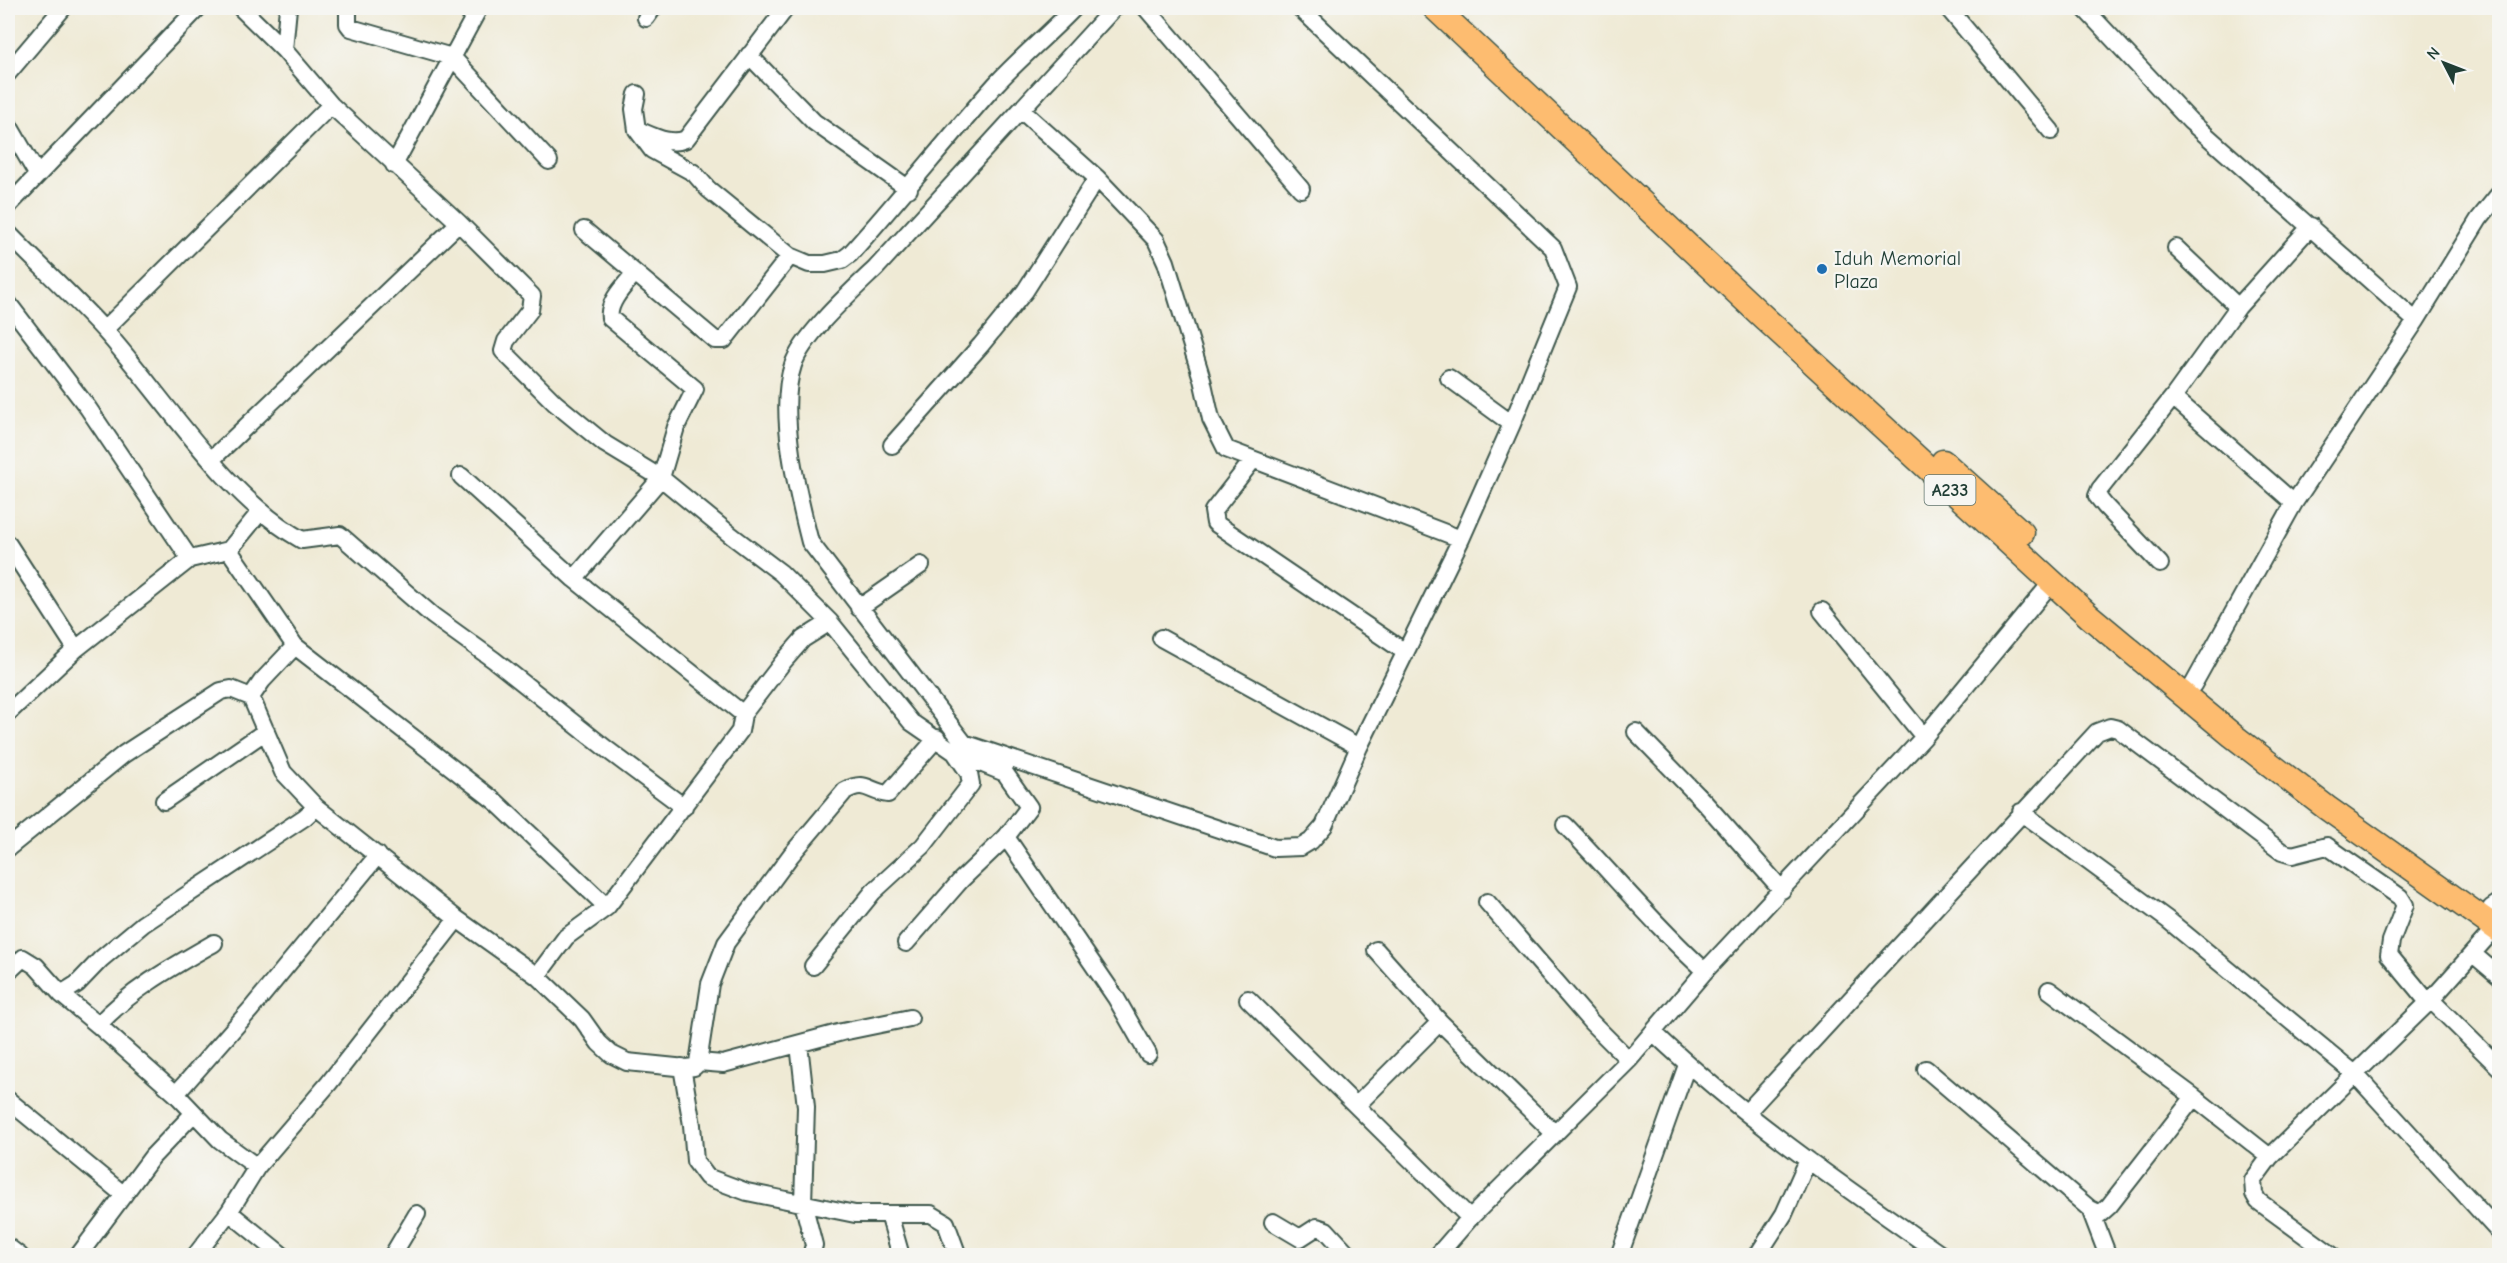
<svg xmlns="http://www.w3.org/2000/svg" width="2507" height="1263" font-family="'Comic Neue',sans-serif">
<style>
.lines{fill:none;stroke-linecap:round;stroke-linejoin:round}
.minor-casing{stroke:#3e574c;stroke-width:20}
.highway-casing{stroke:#3e574c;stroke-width:27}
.minor{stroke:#fff;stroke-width:16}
.highway{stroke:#fdbc6f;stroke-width:24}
.poi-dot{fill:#1f6fb2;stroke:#f6f6f2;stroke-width:2}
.labels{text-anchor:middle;stroke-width:4.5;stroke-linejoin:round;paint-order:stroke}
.shield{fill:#f6f6f2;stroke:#60746d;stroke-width:1.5}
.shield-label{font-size:18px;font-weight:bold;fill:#1f3d34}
.poi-label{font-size:20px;fill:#1f3d34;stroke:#f6f6f2;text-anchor:start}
</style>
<rect width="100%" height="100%" fill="#f6f6f2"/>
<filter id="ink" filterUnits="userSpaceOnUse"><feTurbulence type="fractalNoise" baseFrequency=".0167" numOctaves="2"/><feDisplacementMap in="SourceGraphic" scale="12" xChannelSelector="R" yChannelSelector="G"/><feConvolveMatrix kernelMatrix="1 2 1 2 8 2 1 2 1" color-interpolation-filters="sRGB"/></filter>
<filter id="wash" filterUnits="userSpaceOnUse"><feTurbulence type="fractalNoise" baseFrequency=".008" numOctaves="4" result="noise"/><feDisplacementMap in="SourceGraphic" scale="24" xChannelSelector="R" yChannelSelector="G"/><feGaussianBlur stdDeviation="1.35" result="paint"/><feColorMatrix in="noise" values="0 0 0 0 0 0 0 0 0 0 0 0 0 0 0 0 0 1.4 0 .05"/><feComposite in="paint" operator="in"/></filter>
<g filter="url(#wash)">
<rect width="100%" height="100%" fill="#efead5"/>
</g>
<g filter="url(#ink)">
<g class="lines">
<g class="minor-casing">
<path id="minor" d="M 241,8 L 284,50 L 331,105 L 459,223 L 532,296 L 530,310 L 506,341 L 503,351 L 555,403 L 605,444 L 661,478 L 732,536 L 781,573 L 830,622 L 911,722 L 956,753 L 1005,773 L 1029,807 L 1006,837 L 1116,998 L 1148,1054
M 348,8 L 348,24 L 351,28 L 452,57 L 549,161
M 1114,8 L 876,268 C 852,291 803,335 793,365 C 777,412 798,495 810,542 L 964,743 L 1275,848 L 1301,847 L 1311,841 L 1324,826 L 1359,747 L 1461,539 L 1512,424 L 1568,287 L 1553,248 L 1300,8
M 1146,8 L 1301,189
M 1948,8 L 2051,131
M 2084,8 L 2190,121 L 2416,321
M 646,18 L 653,8
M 284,50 L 288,8
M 749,55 L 814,122 L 909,189
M 8,73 L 63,8
M 637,94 L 634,109 L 637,130 L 652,150 L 694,173 L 708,189 L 790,256 L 809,264 L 825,264 L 842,260 L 850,254 C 900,199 946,140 996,84 C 1021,57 1049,34 1074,8
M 1021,110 L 1097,178 L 1156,240 L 1166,262 L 1202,379 L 1211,419 L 1226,449 L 1461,539
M 8,124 L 37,174
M 638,130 C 653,136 670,146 686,139 L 786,8
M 394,165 L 479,8
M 8,206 L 198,8
M 584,230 L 715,340 L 724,340 L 790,256
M 8,233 C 40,266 74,297 105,331 C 163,396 226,498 302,540 L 340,535 L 433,616 L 494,660 L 609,751 L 684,807
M 2176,248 L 2238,307
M 8,303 L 88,408 L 190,559
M 104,330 L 331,105
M 1449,378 L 1512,424
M 2173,397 L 2294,503
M 892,445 L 981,345 L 1025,291 L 1097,178
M 211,460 L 459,223
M 1252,461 L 1213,511 L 1215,523 L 1405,652
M 461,476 L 574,579 L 743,714
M 8,544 L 76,649
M 229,550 L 295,646 L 496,802 L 607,907
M 2160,564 L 2105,506 L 2097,496 L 2100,489 L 2173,397 L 2238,307 L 2311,226
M 574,579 L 661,478 L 676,427 L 695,389 L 610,318 C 607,302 626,284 635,273
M 859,608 L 921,565
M 1822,611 L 1924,737
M 1161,638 L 1359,747
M 2193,685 L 2294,503 L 2416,321 L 2479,219 L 2500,193
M 251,697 L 283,772 L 316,807 L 457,919 L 537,976 L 582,1019 L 599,1043 L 611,1054 L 627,1062 L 686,1068 L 694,1067 L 698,1063 L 710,984 L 726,943 L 791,855 L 845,791 C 866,779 868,792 888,794 L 937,738
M 8,713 L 76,649 L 190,559 L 229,550 L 260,512
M 1636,732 L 1704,802 L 1782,890
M 164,801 L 266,731
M 2021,812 L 2168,920 L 2355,1074 L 2500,1233
M 1565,825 C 1612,873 1655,926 1705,971
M 8,848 L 124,754 L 221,691 L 231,689 L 251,697 L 262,681 L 295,646
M 1487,902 L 1591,1022 L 1629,1060
M 2491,908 L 2500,902
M 214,943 C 172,967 132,989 98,1025 L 176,1094 L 220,1140 L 257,1167
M 906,943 L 961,880 L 1006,837
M 1376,950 L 1440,1022
M 2473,954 L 2500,977
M 813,966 L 873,892 L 923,846 L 971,784 L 969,773 L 956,754
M 8,972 L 23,958 L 36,966 L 61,994
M 537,976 L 566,937 L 607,907 L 740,731 L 743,714 L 783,662 L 803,639 L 830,622
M 2049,990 L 2194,1097 L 2270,1157
M 1248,999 L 1470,1218
M 2431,1000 L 2500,1068
M 98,1025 L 61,994 L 77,984 L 101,959 L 143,924 L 305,817 L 316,807
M 1653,1032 C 1741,1116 1843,1186 1943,1256
M 799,1044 L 806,1107 L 803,1203 L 814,1245 L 811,1256
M 698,1062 L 723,1064 L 842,1032 L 910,1018
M 682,1067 L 692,1125 L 695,1161 L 707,1177 L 747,1192 L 855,1214 L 931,1214 L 946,1223 L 958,1256
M 1926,1069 L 2090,1209 L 2100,1214 L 2109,1206 L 2194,1097
M 176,1094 L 251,1009 L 378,855
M 8,1100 L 124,1195
M 1357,1105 L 1440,1022 L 1555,1134
M 1747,1112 L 2097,732 L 2110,727 L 2118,729 L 2282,852 L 2292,855 L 2327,846 L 2400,897 L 2405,905 L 2391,941 L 2389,955 L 2428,1002
M 2090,1209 L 2108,1256
M 229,1212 L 283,1256
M 889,1214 L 901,1256
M 1273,1222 L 1300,1238 L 1317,1227 L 1326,1230 L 1350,1256
M 8,1247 L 20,1256
M 78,1256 L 152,1157 L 193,1114
M 195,1256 L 229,1212 L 257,1167 L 329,1083 L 457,919
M 392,1256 L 417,1214
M 1437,1256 L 1470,1218 L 1629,1060 L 1705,971 L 1924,737 L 2052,582
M 1619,1256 L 1687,1065
M 1757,1256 L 1784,1214 L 1808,1160
M 2333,1256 L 2258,1201 L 2254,1194 L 2253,1180 L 2270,1157 L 2431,1000 L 2495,928"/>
</g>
<g class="highway-casing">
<path id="highway" d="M 1435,8 L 1759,313 L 2089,616 L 2232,735 L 2327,808 L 2500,931
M 1943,462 L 2022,533"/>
</g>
<use href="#minor" class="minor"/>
<use href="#highway" class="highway"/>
</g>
</g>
<circle class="poi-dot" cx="1822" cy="269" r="6"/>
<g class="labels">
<rect class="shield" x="1924.5" y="475" width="51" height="30" rx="4.5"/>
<g class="shield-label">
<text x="1950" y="496">A233</text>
</g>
<g class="poi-label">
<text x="1834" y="265">Iduh Memorial<tspan x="1834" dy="23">Plaza</tspan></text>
</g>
</g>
<rect width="2507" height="1263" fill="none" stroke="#f6f6f2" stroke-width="30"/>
<g transform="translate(2444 63) rotate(312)" stroke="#f6f6f2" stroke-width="4.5" paint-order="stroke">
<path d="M0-4.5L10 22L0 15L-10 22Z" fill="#1f3d34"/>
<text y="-9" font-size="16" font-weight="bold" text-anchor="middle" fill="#1f3d34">N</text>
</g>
</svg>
